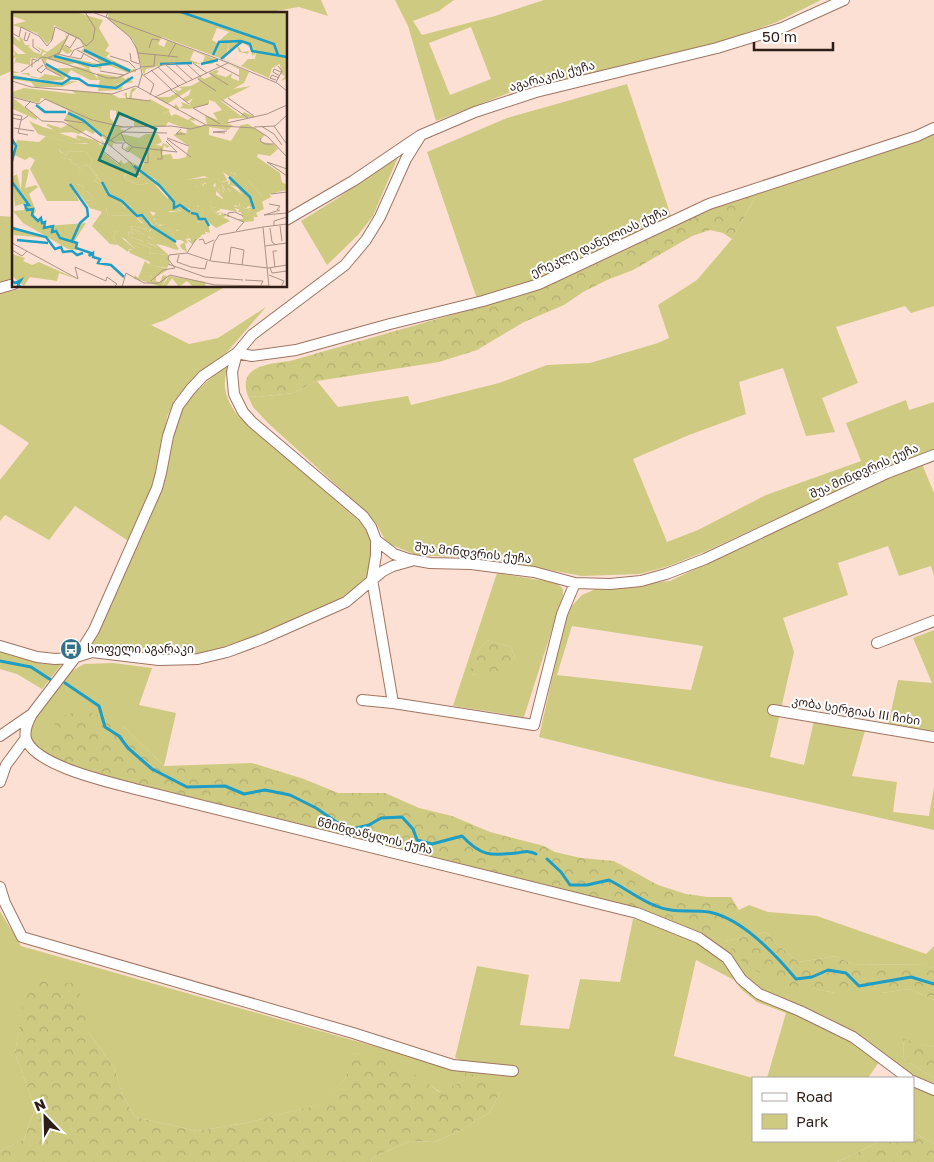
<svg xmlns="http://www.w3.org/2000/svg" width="934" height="1162" font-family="'Golos Text','Noto Sans Georgian',sans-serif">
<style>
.green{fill:#cfca81;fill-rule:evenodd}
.forest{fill:url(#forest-crowns)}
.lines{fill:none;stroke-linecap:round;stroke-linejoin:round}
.stream{stroke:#1e9dc5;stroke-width:3}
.street-casing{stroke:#9f7562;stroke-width:12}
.street{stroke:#fff;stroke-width:10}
.labels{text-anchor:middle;stroke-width:4;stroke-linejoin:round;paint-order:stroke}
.street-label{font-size:12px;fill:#2f1e17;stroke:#fff}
.poi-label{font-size:12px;fill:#2f1e17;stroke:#fff;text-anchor:start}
.inset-river{fill:none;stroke:#1e9dc5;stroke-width:2.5}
.inset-road{fill:none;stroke:#aa9288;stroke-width:1}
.view{fill:#0f766e;fill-opacity:0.15;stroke:#0f766e;stroke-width:2.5}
.inset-edge{fill:none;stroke:#2f1e17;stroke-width:2.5}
</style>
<defs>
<pattern id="forest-crowns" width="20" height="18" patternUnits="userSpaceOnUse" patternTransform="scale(1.25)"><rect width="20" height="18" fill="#cfca81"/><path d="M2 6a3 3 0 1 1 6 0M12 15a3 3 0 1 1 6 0" fill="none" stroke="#b2ad6f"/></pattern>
</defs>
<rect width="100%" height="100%" fill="#fce0d3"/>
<path class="green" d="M 0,0 L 321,0 L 328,16 L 299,7 L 259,14 L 14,14 L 14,70 L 0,76 Z
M 395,0 L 454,0 L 439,11 L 413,21 L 422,35 L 495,16 L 544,0 L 821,0 L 777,22 L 721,42 L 511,92 L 436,121 L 408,26 ZM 471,27 L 491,79 L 450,95 L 429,43 Z
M 627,84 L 671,216 C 608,246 545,283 477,299 L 427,152 L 507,118 Z
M 934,132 L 934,306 L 911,313 L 905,306 L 836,327 L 858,383 L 822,398 L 835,432 L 806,436 L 783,368 L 739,382 L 746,414 L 689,435 L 633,459 L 667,542 L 698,530 L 766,495 L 861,461 L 846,423 L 906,400 L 909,410 L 934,402 L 934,449 L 837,491 L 704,552 L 666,567 L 640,574 L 582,576 L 491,559 L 416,555 L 387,543 L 377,525 L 367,513 L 268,423 L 253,407 L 248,396 L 258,397 L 293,393 L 317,381 L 338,407 L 408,396 L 411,405 L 499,383 L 547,365 L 590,363 L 658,343 L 669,338 L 658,305 L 697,280 L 732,239 L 757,194 L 913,143 Z
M 399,153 L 398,157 L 373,216 L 358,235 L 327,265 L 301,221 L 338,198 Z
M 0,216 L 14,217 L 14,280 L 0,282 Z
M 32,286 L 227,286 L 165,320 L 151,325 L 189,344 L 218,338 L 266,307 L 228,351 L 174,401 L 167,417 L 157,476 L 130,542 L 75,506 L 49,540 L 5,515 L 0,521 L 0,480 L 29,443 L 0,424 L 0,294 Z
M 229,361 C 222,385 223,395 238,416 L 365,526 C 372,541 375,565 366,581 C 356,598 264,635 241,643 C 224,650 201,657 182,657 C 155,656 126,650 99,647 L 92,644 L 144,528 L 170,436 L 183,404 Z
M 922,464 L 934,493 L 934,576 L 931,566 L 899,576 L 888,546 L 838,563 L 848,595 L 783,618 L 794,652 L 770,757 L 804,765 L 815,716 L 866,727 L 852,776 L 897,782 L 893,812 L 929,816 L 934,787 L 934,830 L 716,781 L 539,737 L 567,611 L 582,595 L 598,588 L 670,581 L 887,477 ZM 572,626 L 703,646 L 691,690 L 557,675 Z
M 497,573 L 557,583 L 563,589 L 563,595 L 524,717 L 453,706 ZM 487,640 L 511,647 L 515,657 C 500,673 492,677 470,674 L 476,653 Z
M 934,630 L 934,731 L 888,725 L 898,680 L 932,683 L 913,638 Z
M 0,651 L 61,665 L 42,689 L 17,674 L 0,669 Z
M 113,663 L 152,668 L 139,705 L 176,713 L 164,766 L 123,726 L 58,762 L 33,747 L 23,735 L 65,675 L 84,664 Z
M 749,905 L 768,912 L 817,916 L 926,954 L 934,946 L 934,968 L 929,965 L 852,964 L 836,956 L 799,962 L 780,947 L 766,932 L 725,941 L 811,988 L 835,993 L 881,993 L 910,989 L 934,1000 L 934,1047 L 903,1040 L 904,1059 L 934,1078 L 934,1144 L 913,1132 L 913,1078 L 879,1062 L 868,1078 L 767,1078 L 786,1013 L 757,1002 L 742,990 L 734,980 L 696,960 L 674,1056 L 753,1078 L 753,1141 L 881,1141 L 837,1162 L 371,1162 L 374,1157 L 410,1141 L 434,1142 L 460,1131 L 490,1112 L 500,1092 L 465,1073 L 465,1080 L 440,1092 L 429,1084 L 356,1053 L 345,1079 L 322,1104 L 246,1123 L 197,1131 L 135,1117 L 122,1094 L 115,1069 L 89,1033 L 89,1009 L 28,980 L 15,1053 L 35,1109 L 24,1139 L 0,1151 L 0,911 L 21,946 L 465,1072 L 466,1062 L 455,1058 L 477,966 L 529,975 L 520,1025 L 569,1029 L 580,979 L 620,982 L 633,919 L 642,920 L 646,912 L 722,927 L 739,910 Z"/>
<path class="forest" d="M 757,194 L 732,239 L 723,233 L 710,230 L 692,236 L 633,270 L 607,280 L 583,292 L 564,305 L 524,322 L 477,350 L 439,362 L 317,381 L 293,393 L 258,397 L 248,396 C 237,366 268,364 290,361 L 511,298 L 561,279 L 708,210 Z
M 487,640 L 511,647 L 515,657 C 500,674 492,677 469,674 L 476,653 Z
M 83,709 L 123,726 L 164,766 L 252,763 L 304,779 L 338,793 L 385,793 L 419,808 L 452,816 L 490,832 L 544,846 L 555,852 L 581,858 L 614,861 L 658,885 L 686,894 L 708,897 L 731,897 L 739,910 L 723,927 L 702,934 L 142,786 L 58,762 L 47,747 L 57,718 Z
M 766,932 L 780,947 L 799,962 L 836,956 L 852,964 L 930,965 L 934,968 L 934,1000 L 910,989 L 881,993 L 835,993 L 811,988 L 784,986 L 745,965 L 725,941 Z
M 27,980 L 73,983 L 89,1009 L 89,1033 L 115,1069 L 122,1094 L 135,1117 L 197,1131 L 246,1123 L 321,1104 L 345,1079 L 355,1053 C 387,1060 415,1071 439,1092 L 465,1080 L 465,1073 L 500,1081 L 500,1092 L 490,1112 L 460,1131 L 434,1142 L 410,1141 L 374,1157 L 371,1162 L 0,1162 L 0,1151 L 24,1139 L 35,1109 L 15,1053 Z
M 903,1039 L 934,1047 L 934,1078 L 904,1059 Z
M 913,1132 L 934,1144 L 934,1162 L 837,1162 L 881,1141 L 913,1141 Z"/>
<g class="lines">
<path class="stream" d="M 0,661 L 31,667 L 51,680
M 65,683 L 99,706 L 105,727 L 119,736 L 128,748 L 152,769 L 187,787 L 225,786 L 244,794 L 265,790 L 290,795 L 316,808 L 348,830 L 369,825 L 381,818 L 402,817 L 413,829 L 417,840 L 432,844 L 462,836 C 481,856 490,856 516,853 C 524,852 529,850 536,854
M 547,859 L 561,872 L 570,885 L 587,885 L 609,880 C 625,888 640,900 656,906 C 674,914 690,909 709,912 C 741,918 776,955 796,979 L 812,977 L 828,970 L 846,973 L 859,986 L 911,977 L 934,984"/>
<g class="street-casing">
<path id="street" d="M 421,135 L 406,159 L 380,217 L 366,240 L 345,265 L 252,335 L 237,353 L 232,372 L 234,394 L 243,412 L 252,422 L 363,516 L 371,527 L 376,540 L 394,554 L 408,559 L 430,563 L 471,564 L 534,572 L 575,583 L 610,584 L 641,581 L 666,574 L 705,559 L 887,473 L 934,455
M 286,220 L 353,181 L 421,135 L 475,112 L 536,92 L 717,48 L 782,28 L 844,0
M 0,288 L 14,284
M 376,540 L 376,555 L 372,579 L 393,703 L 534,725 L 562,614 L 575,583
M 877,643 L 934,621
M 0,646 L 37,657 L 55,659 L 73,658 L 92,652 L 159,660 L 198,659 L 227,652 L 262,639 L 346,602 L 383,571 L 393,566 L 411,561
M 362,700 L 393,703
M 773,710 L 934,737
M 0,736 L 32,714
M 0,782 L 6,765 L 26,738
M 0,887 L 5,903 L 22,937 L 353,1033 L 453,1065 L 513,1071
M 908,1078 L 853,1037 L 800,1011 L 759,994 L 741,979 L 727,958 L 699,938 L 637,913 L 135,789 C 110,782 35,766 26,739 C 24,731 28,721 32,714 L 84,646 L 94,630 L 157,488 L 161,473 L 168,436 L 178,406 L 190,390 L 203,376 L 237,353 L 252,356 L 296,350 L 390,324 L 483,301 L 539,284 L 709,204 L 917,136 L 934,128
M 913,1081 L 934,1090"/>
</g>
<use href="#street" class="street"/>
</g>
<defs>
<g id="bus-disc" transform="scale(1.125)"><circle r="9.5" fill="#357289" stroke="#fff"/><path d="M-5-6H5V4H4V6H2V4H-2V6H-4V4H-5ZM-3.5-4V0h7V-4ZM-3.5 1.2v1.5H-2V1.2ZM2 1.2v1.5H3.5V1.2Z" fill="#fff"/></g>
</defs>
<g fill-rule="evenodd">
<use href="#bus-disc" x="71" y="649"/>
</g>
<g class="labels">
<g class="street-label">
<text transform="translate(552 76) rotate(-15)" y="4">აგარაკის ქუჩა</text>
<text transform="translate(599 242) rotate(-25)" y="4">ერეკლე დანელიას ქუჩა</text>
<text transform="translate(864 471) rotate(-24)" y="4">შუა მინდვრის ქუჩა</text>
<text transform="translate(473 553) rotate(6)" y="4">შუა მინდვრის ქუჩა</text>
<text transform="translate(856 711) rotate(9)" y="4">კობა სერგიას III ჩიხი</text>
<text transform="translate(375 836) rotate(14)" y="4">წმინდაწყლის ქუჩა</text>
</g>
<g class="poi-label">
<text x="87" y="653">სოფელი აგარაკი</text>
</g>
</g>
<g transform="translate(12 12)">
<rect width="275" height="275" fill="#fce0d3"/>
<path d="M 0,0 L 63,0 L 91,8 L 87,16 L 97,33 L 93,39 L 98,41 L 94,45 L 120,58 L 124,56 L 124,60 L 118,60 L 110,65 L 115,68 L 100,75 L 86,74 L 88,68 L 78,68 L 59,58 L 51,68 L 36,69 L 19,65 L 17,61 L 0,61 L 4,45 L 13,48 L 10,45 L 16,44 L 14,38 L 18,45 L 29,45 L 54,26 L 53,20 L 56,21 L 42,13 L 41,26 L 35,32 L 25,21 L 0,13 L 14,9 L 0,4 ZM 53,21 L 68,28 L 72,36 L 69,39 L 86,47 L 87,52 L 47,44 L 50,38 L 55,42 L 61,39 L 52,33 L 56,26 ZM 19,43 L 31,48 L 34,56 L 49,65 L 33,62 L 27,66 L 1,59 L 2,50 L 18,53 ZM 35,47 L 56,53 L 62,56 L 42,56 L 34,50 ZM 63,51 L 77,57 L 78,54 L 89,57 L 90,54 L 99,54 L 116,61 L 106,65 L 85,61 L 86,67 L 77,57 L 56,53 ZM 100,0 L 275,0 L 274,67 L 269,69 L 273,64 L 269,62 L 268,52 L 260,56 L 257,66 L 229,54 L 236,47 L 243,47 L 244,41 L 240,44 L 239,36 L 232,31 L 226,34 L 230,40 L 237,39 L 236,42 L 227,40 L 225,34 L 216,41 L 217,33 L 210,31 L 205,32 L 200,43 L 150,25 L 146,32 L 152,35 L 155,28 L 206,48 L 200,52 L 164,50 L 134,57 L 132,63 L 121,28 L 96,7 L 96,2 ZM 205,16 L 217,20 L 205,31 L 200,28 ZM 182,39 L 193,44 L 190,52 L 178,48 ZM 210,49 L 237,60 L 232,71 L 221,77 L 239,74 L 209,89 L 229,104 L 232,100 L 243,105 L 217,107 L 215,112 L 221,113 L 216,118 L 197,115 L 197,123 L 219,129 L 229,113 L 236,112 L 253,123 L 247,129 L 263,133 L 266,137 L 258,144 L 246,142 L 245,145 L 268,161 L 270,170 L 275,173 L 274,178 L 258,182 L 259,185 L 248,191 L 244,182 L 249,189 L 247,183 L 251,185 L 235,167 L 244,180 L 239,182 L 248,194 L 245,199 L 241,196 L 242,209 L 232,210 L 223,207 L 231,207 L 229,200 L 209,197 L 203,201 L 198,194 L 195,198 L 198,202 L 209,203 L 210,200 L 214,204 L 211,205 L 218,209 L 204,216 L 196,210 L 198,221 L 188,218 L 190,223 L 186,227 L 175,223 L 179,226 L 173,227 L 175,232 L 160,221 L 161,217 L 166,219 L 165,215 L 160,214 L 160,217 L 156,219 L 160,222 L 160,228 L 149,220 L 142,227 L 145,221 L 138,217 L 136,225 L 155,234 L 144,232 L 157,243 L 137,241 L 139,236 L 123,230 L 118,225 L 127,236 L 124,238 L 105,219 L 101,225 L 106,233 L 98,232 L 80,214 L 90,200 L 78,196 L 58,171 L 67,189 L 35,189 L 18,157 L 23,148 L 18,145 L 13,148 L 0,142 L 5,128 L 27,130 L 34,124 L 61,132 L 76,132 L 64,126 L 65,123 L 85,129 L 88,133 L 91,132 L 88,127 L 92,130 L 91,140 L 106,152 L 109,148 L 112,152 L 117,149 L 129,155 L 133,150 L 113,137 L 117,133 L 113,129 L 102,130 L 100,135 L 84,118 L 81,122 L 74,118 L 67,122 L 47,117 L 57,112 L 52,108 L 57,99 L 34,87 L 29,86 L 27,91 L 10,87 L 0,84 L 0,80 L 12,76 L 64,82 L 58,78 L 100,82 L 107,86 L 114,86 L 112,82 L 115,80 L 115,86 L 117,86 L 119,78 L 121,76 L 125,76 L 120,81 L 120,86 L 136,89 L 138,87 L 158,98 L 152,102 L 139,99 L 158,108 L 189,114 L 195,113 L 193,103 L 206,108 L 201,101 L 210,98 L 203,90 L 197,88 L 197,92 L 178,97 L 167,96 L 167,99 L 161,95 L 164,92 L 167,96 L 171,94 L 169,90 L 180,94 L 177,92 L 181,86 L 175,90 L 170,87 L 177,83 L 179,77 L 155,92 L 146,87 L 146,86 L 144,85 L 157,85 L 165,81 L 161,77 L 167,79 L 170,77 L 167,75 L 179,74 L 188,69 L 185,66 L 189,65 L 192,67 L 200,64 L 197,61 L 204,58 L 207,59 L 204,62 L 214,65 L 220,61 L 219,66 L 227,69 L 227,57 ZM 98,98 L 104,99 L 104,104 L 122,106 L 122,114 L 153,115 L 156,110 L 175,117 L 174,123 L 169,119 L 161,123 L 177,134 L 174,145 L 166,147 L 161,147 L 159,142 L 150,143 L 152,133 L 155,136 L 158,134 L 151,131 L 150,134 L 144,133 L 150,130 L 146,122 L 134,122 L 127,126 L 109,122 L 112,118 L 108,117 L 112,115 L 104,113 L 98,106 ZM 46,137 L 54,144 L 57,139 L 74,140 L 80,147 L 78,154 L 92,174 L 82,169 L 85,166 L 77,154 L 71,153 L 68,160 L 66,153 L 58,151 L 60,148 L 50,146 ZM 120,152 L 144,168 L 144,173 L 157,183 L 156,187 L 144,174 L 143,170 L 127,173 L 112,166 L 113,162 L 128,164 L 125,159 L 127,158 ZM 211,160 L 218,165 L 219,160 L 224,162 L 220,168 L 226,174 L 232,174 L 230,178 L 237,185 L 238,182 L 242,192 L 234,184 L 232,184 L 236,188 L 230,188 L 231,183 L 218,173 ZM 192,164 L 203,168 L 196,173 L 191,171 L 192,176 L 188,178 L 187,170 L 185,176 L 184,169 L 170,169 ZM 205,166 L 209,170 L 216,168 L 219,181 L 213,173 L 214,180 L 209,172 L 212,181 L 207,174 L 208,182 L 201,173 L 206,170 ZM 65,172 L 72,174 L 71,178 L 76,180 L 91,199 L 80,189 L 72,188 ZM 92,174 L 99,183 L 111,188 L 120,196 L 120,199 L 125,203 L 130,202 L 141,213 L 129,211 L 122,203 L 96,204 L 94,196 L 101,189 L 97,201 L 101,188 L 105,191 L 101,201 L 105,191 L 106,198 L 119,199 L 112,195 L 109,188 L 93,182 ZM 204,179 L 211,186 L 211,194 L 220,197 L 223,193 L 227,195 L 227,191 L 234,197 L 236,194 L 241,196 L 234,200 L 228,196 L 226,200 L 222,196 L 222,199 L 200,195 L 197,190 L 201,188 L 203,194 L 208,195 L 205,185 L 200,186 ZM 167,193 L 173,198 L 177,196 L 179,200 L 185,198 L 185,193 L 191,198 L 189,206 L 192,206 L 195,211 L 189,207 L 185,213 L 175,212 L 174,217 L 174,212 L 164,211 L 162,207 L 148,214 L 144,212 L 144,208 L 138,208 L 137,199 L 151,203 L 158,199 L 170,199 L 165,198 ZM 118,214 L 135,217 L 131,222 L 122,217 L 132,230 L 135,231 L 134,228 L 145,235 L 117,224 L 116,220 L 122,222 L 117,218 L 121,219 ZM 0,242 L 13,246 L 11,249 L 20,253 L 27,250 L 65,267 L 47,261 L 45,269 L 18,265 L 12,274 L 0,264 ZM 133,249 L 138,253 L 157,257 L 144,265 L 144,270 L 139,268 L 140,264 L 128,268 L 122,267 L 123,263 L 126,266 ZM 157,264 L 193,270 L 194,275 L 181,275 L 175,269 L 167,275 L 160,266 L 154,275 L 150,275 Z" fill="#cfca81" fill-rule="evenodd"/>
<path d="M 0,23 L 8,30 L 7,25 L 10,26 L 13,33 L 19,33 L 16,34 L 22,40 L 28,42 L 30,39 L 22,33 L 39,42 L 31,40 L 29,47 L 11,45 L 18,53 L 5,45 L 0,47 L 1,52 L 0,51 L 0,45 L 3,42 L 0,37 L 6,42 L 14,42 L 0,31 ZM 214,31 L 217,34 L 212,48 L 242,59 L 200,43 L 205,32 ZM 2,63 L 36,70 L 65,69 L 50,75 L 23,75 L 19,70 L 0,67 ZM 116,65 L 121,70 L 112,72 L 109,78 L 86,79 L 87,73 L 108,73 ZM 0,85 L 25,105 L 25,108 L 1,97 ZM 145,98 L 152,102 L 157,99 L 159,104 L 163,102 L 176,108 L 180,105 L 184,109 L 178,108 L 186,115 L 153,107 L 138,99 ZM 17,109 L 31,115 L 42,118 L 34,113 L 36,112 L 62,120 L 47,121 L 77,131 L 61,132 L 26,122 ZM 45,137 L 54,144 L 57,139 L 74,140 L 80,147 L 78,154 L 95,179 L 111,188 L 121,197 L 120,199 L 124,197 L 125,203 L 130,202 L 136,209 L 137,198 L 141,204 L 144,201 L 170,199 L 160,195 L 161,190 L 163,194 L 183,199 L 178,191 L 181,190 L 184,199 L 185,191 L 186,195 L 192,194 L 190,198 L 198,194 L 203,201 L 210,200 L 201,205 L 217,207 L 201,209 L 200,204 L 195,205 L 191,198 L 190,207 L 192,206 L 198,213 L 195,214 L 192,207 L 185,210 L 193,214 L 191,214 L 194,222 L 181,224 L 186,227 L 180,232 L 174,227 L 179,229 L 176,222 L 167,217 L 160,220 L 162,223 L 169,222 L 173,226 L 176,231 L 173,231 L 175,240 L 170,237 L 168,233 L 173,230 L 169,228 L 161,228 L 167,237 L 164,238 L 148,232 L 134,223 L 140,217 L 156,224 L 157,221 L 160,228 L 160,222 L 155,219 L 160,217 L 160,212 L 145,213 L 143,207 L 133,213 L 122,203 L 96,204 L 94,195 L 101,188 L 107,193 L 106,198 L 119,198 L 114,197 L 109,189 L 93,182 L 90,173 L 82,169 L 85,166 L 77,154 L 71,153 L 68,161 L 66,153 L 58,151 L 60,148 L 50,146 ZM 121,154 L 133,159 L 136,164 L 146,165 L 140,166 L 158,188 L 143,170 L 127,173 L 112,166 L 114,162 L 128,165 L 127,158 ZM 14,157 L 17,158 L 13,176 L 24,173 L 26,175 L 17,182 L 24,199 L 21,204 L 34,214 L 74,211 L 62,230 L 66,238 L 56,237 L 11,211 L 1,199 L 12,198 L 14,191 L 3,194 L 0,165 L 5,162 L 9,178 L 10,159 ZM 220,160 L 224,163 L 220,168 L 226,174 L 232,174 L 232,180 L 237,184 L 236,180 L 243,180 L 235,167 L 251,185 L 249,186 L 252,197 L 244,201 L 246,205 L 242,205 L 238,197 L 234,200 L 223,196 L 222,199 L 200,195 L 195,189 L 198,187 L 199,190 L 201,182 L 197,181 L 198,184 L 194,181 L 196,187 L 182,171 L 176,176 L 179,185 L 172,174 L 177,171 L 170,168 L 201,165 L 203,169 L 199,172 L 195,174 L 193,170 L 190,173 L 196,178 L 200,174 L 201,180 L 204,179 L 204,183 L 211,187 L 211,194 L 220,196 L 217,193 L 220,191 L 220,194 L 227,195 L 228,191 L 233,197 L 241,195 L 238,188 L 233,190 L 229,188 L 230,182 L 225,175 L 218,173 L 219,181 L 216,176 L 215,182 L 210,172 L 211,182 L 206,175 L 209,183 L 203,176 L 205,166 L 209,170 L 217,169 L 216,172 L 218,173 L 217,163 ZM 257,162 L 268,169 L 269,173 L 271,174 L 273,178 L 266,176 L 265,180 L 262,172 L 263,181 L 259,166 L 255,163 L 258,180 L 251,172 L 255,169 L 252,163 ZM 163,169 L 169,169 L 171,176 L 169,178 L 174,184 L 169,184 L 167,178 L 160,179 L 160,173 L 148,172 ZM 64,172 L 72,174 L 71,178 L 76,180 L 92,199 L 87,198 L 80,189 L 72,188 ZM 0,214 L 8,217 L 35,226 L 2,223 ZM 118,214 L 135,217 L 131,222 L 122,217 L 133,230 L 134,228 L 146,235 L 117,224 L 116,220 L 122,222 L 117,218 L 121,218 ZM 105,219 L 117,227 L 110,226 L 124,238 L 117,237 L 116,240 L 106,233 L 101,225 ZM 133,250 L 140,256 L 139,263 L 136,257 L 137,264 L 142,265 L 139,269 L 148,270 L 151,263 L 155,264 L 150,275 L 128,268 L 131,265 L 131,254 L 134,260 L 131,264 L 136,264 Z" fill="#cfca81"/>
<path d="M 119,224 L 123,230 L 139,236 L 137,241 L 156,243 L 158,250 L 155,256 L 137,253 L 138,250 L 118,241 L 117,238 L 127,236 L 121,230 Z" fill="#cfca81"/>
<path class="inset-river" d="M 169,0 L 262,32 L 266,43M 72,38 L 99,51M 201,43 L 207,30 L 229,29 L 238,32 L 240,39 L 275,45M 42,44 L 81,54 L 101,51 L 118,59M 209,47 L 229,30M 34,52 L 59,66M 148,52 L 180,51M 189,52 L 206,48M 0,65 L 50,72 L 59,66 L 67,67 L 76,73 L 104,76 L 121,65M 24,93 L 33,100 L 54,100M 56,101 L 71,108 L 90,124M 0,127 L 4,134 L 0,149M 122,154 L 147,173 L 162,190 L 162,196 L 168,193 L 178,200M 217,165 L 238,185 L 242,197M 0,170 L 17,193 L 13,193 L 15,198 L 21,197 L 20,203 L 26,209 L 29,206 L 30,211 L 33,210 L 32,216 L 41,214 L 40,220 L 44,219 L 48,226 L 65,231 L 64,236 L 79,241 L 77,244 L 81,241 L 81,245 L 88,247 L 86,251 L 99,253 L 112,265M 90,170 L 97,183 L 110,189 L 125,204 L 130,203 L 139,214 L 164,230M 58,172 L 75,196 L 76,204 L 68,211 L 60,229M 179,201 L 185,202 L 187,207 L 193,207 L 197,214M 0,216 L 34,225 L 43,237 L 49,235 L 51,240 L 60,239 L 65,243 L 71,241M 5,228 L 36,231M 0,269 L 3,271 L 9,268 L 6,273 L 9,275"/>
<path class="inset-road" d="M 80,0 L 217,51 L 265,71 L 275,79M 96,0 L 94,5 L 118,25 L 125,37 L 130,62 L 126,76M 14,20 L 12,28 L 15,29 L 18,21M 0,21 L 7,25 L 9,15 L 27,24 L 35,34 L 40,28 L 43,15 L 68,27 L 74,34 L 81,28 L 83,16 L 73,0M 21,27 L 21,35 L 28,40M 53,33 L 58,36 L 65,25M 137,36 L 140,27 L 147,28M 65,38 L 87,50M 118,41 L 119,49 L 127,52M 126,41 L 166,45M 46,42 L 58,45 L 62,38 L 72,34M 98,44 L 117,50 L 123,56M 59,45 L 69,47 L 72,41M 156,45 L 164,31M 36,46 L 95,66 L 105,66 L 128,56M 30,47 L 35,57 L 49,64M 181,51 L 195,61M 153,52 L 175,71M 175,52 L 189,65M 204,52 L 227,64M 31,53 L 25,58 L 29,61 L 34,56M 20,55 L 20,47 L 27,49M 128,55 L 142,54 L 143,43M 146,55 L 167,75M 139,58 L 160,78M 88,59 L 112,63M 9,60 L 30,45 L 36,46 L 47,41 L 57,22M 197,61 L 216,73M 130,62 L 142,72 L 138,83M 132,63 L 150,53 L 162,51 L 181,68M 268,64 L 261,60 L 262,57 L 269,60M 186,67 L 204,79M 264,68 L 258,66 L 260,63 L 267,66M 0,69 L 19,75 L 100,82 L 124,74 L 194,113 L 242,116 L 256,125 L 275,145M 264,70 L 270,59 L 266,54M 159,78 L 177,92M 0,85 L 27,92 L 33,87 L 80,108 L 111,115 L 159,114 L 179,117 L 194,113M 143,85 L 216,51M 114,86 L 138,89M 216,86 L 242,104M 210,88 L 236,106M 19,89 L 13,95 L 30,109 L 51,110 L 91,132 L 95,131M 181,96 L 208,112M 181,96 L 196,92M 0,102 L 10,104 L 6,121 L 16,123M 0,106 L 10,108 L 16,104M 52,108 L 72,111M 215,111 L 255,102 L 275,93M 249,114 L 262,122 L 270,133M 262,114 L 274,131M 120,115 L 109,121 L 113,130 L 121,135 L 165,140 L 154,129M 242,115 L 263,114 L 275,103M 2,116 L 22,119M 169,117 L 164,122 L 174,122M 213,121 L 201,120 L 215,119M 91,123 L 103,131 L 113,131M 155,126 L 177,134M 249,126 L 248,129 L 253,132 L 262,132M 155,127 L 179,145M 94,132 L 91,139 L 109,153M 111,132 L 110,136 L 116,140 L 120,135M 145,147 L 150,147 L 149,136M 131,150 L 136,151 L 136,135M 275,157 L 255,150 L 275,164M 127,163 L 119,151 L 95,131 L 110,120 L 155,121M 259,182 L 275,180M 257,192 L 268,194 L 265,198M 268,198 L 252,203 L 275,201M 212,202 L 232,210 L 224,219M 216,205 L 216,201 L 223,200 L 231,204M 262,214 L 262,209 L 275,205M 268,214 L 270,229M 258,216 L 260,230 L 264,233M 187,228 L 191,227 L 193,232 L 202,228M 0,231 L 66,267 L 63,255 L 94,269 L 95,265 L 105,272 L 102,275M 253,234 L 275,231M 0,238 L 10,244 L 15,239M 175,241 L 184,227M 167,243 L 165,250 L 179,255 L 193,257 L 195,249M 198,249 L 202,231 L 207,223 L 251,215M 217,251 L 219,235 L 232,238M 156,252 L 193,265 L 231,268M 230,253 L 232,238M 263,255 L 261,239 L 265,239M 163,256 L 156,247 L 157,243 L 175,241 L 199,249 L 256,256M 256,256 L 275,253M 258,256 L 260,261 L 275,259M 257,263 L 272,269 L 269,275M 233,268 L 251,269 L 249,273M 139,269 L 151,258 L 163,256M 110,275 L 114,261 L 132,271 L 147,271 L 158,263 L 203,273 L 257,274M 257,275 L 251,215 L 275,212"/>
<path class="view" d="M 107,101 L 144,117 L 124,164 L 87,148 Z"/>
<rect width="275" height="275" class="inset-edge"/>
</g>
<rect x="752" y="1077" width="162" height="65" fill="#ffffff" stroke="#aca5a2"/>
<rect x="762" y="1093" width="25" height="8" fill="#ffffff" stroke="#aca5a2"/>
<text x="796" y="1102" font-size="15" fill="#2f1e17">Road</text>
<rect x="762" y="1114" width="25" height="15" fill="#cfca81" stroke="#aca5a2"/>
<text x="796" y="1127" font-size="15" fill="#2f1e17">Park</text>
<g transform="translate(45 1117) rotate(337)" stroke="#ffffff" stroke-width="4" paint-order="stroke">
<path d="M0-4L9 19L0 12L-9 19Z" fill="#2f1e17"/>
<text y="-8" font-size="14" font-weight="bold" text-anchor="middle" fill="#2f1e17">N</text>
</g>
<path d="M754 42v8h79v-8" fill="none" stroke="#2f1e17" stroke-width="2.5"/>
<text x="762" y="42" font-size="15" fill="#2f1e17" stroke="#ffffff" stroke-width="4" paint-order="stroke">50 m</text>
</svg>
